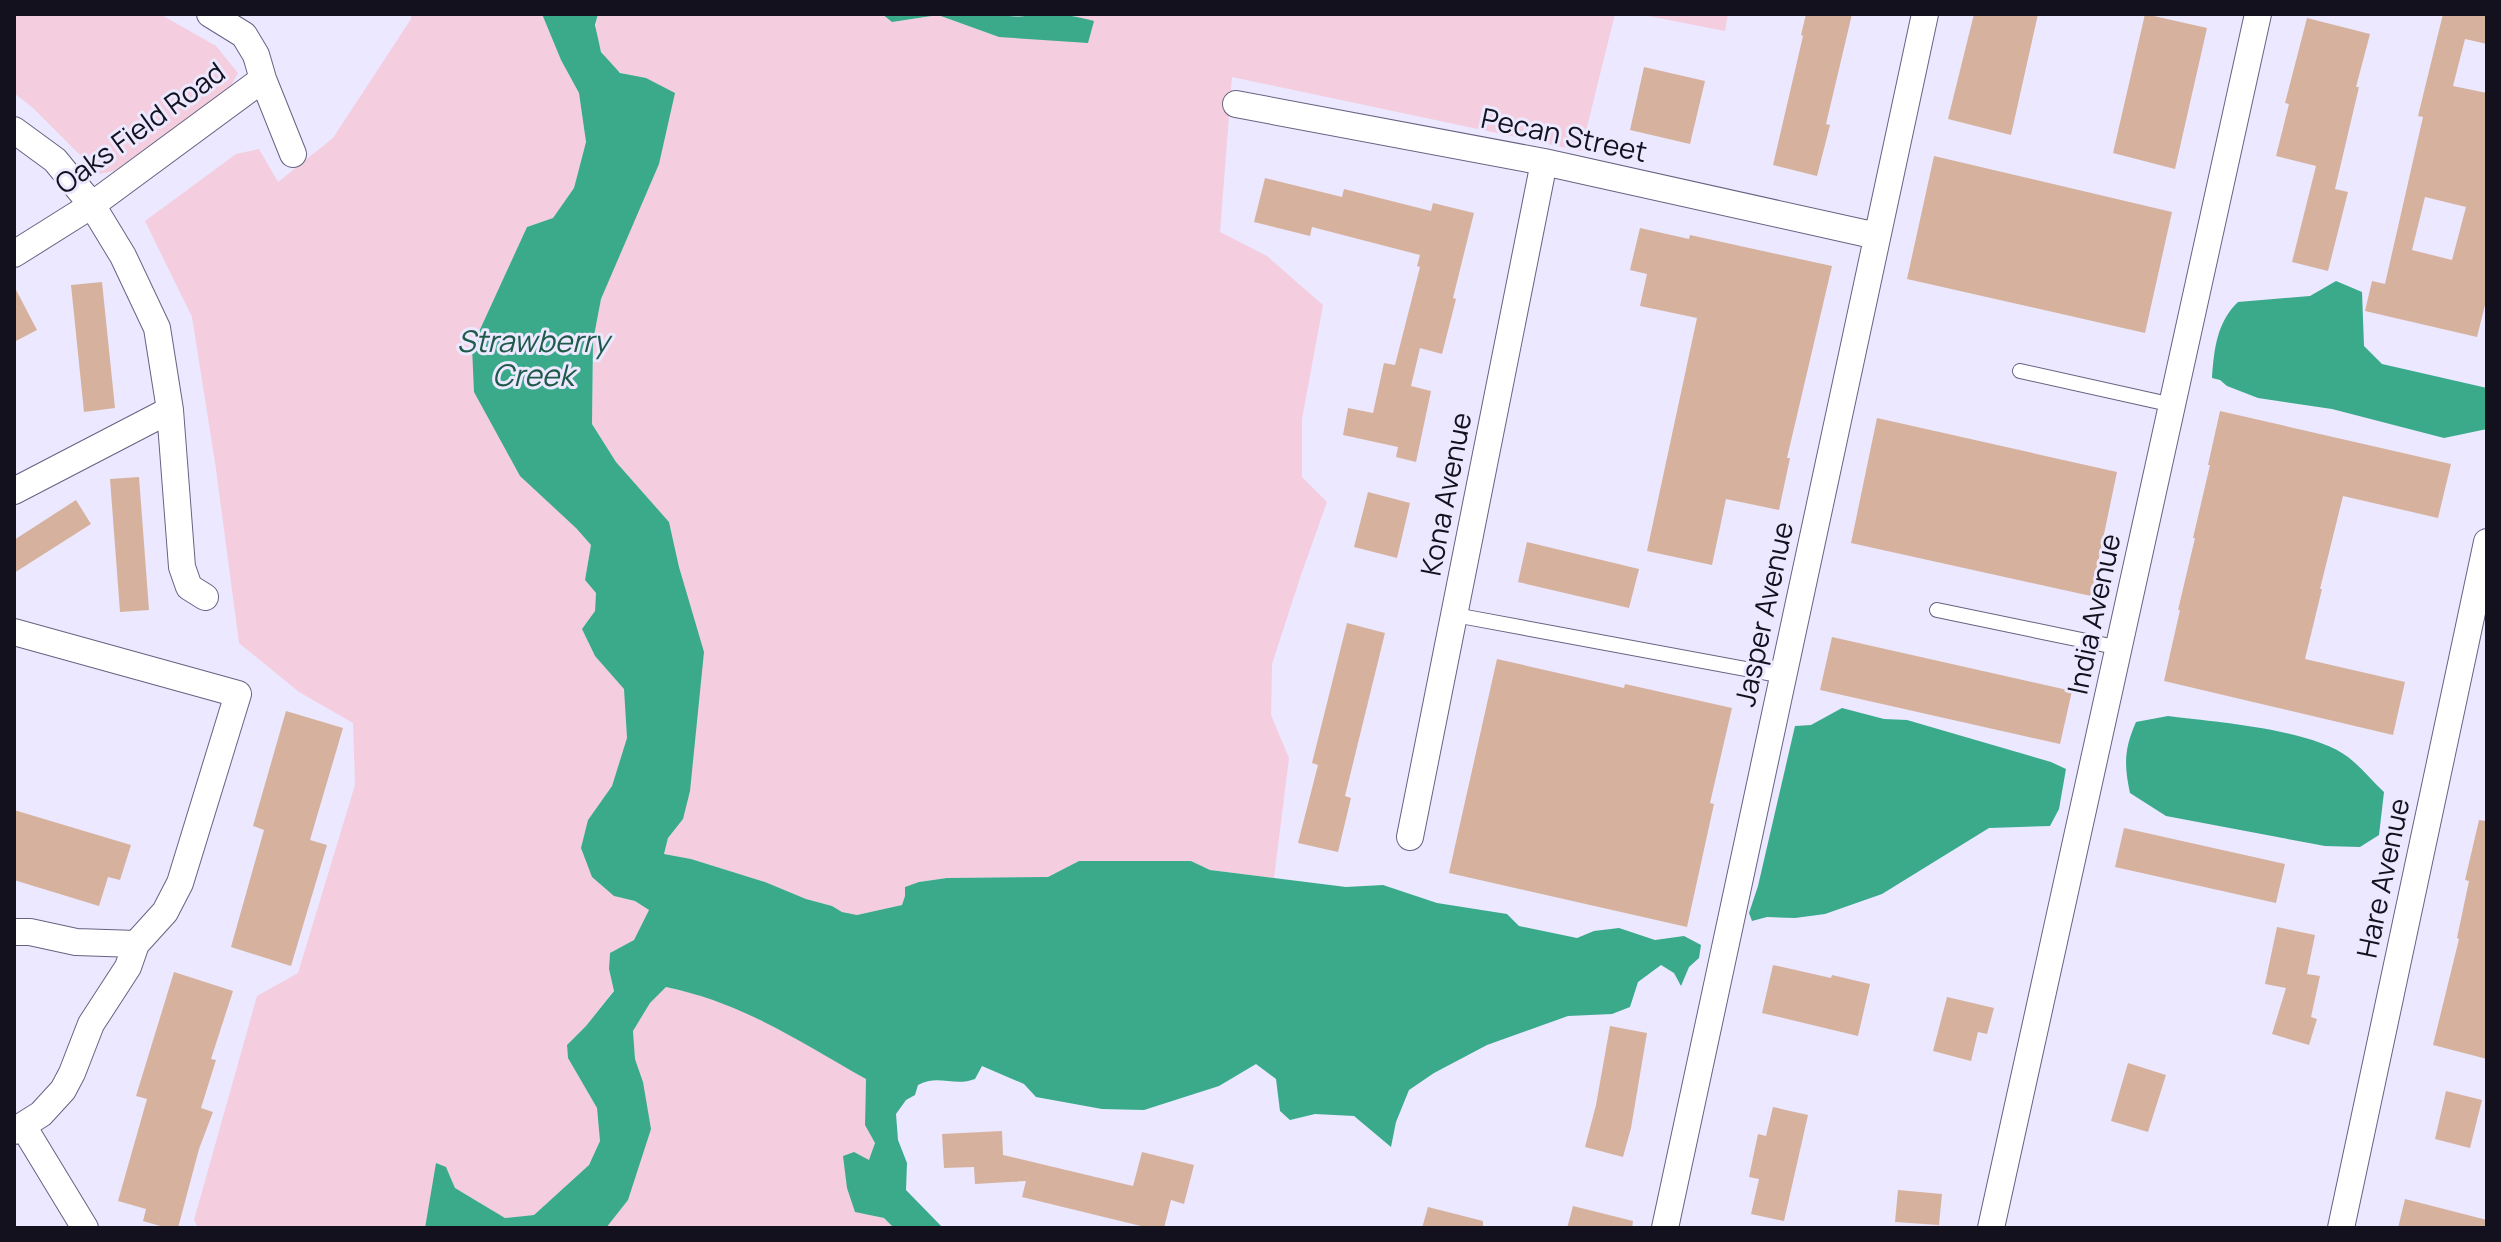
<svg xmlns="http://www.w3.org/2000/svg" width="2501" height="1242" font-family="Manrope,sans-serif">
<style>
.green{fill:#f4cede}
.water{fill:#3aaa8b}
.building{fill:#d6b29e;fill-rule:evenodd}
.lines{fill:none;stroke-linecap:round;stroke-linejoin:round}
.service-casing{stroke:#676282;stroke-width:16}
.minor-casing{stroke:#676282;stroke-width:28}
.service{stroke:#fff;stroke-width:14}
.minor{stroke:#fff;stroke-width:26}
.labels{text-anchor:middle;stroke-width:6;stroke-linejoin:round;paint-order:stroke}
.street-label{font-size:28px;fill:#13111e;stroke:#ebe8ff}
.water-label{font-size:30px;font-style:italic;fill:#1f5a49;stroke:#ebe8ff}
</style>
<rect width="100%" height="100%" fill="#ebe8ff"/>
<path class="green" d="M 14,14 L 160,14 L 216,46 L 238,73 L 230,87 L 114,171 L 99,174 L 33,108 L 14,93 Z
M 411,14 L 542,14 L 561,60 L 579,93 L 586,142 L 574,188 L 553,218 L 527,227 L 472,347 L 576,528 L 591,545 L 585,580 L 596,593 L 595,611 L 582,629 L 595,656 L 625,689 L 627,739 L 612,786 L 588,820 L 614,896 L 635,901 L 649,910 L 634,940 L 610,953 L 609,969 L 614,990 L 586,1026 L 567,1045 L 568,1058 L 597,1108 L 600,1141 L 589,1165 L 534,1215 L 505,1218 L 455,1188 L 446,1167 L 466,1228 L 198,1228 L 194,1220 L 257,996 L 298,973 L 355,785 L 353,723 L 299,692 L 239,643 L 216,469 L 192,317 L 145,221 L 236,154 L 259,149 L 278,182 L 333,138 L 411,19 Z
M 598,14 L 882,14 L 892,22 L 938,15 L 999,37 L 1094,22 L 1066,14 L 1615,14 L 1581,151 L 1232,77 L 1220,232 L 1267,256 L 1323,305 L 1302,419 L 1302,477 L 1327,502 L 1301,575 L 1272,664 L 1271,715 L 1289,758 L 1274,878 L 1210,870 L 1191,861 L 1079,861 L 1048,877 L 947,878 L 919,882 L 905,896 L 902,905 L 857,915 L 842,912 L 832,906 L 806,899 L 765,882 L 691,859 L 664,854 L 668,838 L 683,819 L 679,567 L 669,522 L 616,462 L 592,424 L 593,341 L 601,299 L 621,249 L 646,78 C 638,77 626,76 620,72 C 601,61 592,34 598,14 Z
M 1638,14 L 1728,14 L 1725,31 Z
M 666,987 C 692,993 720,1000 745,1011 C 787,1030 826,1056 866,1079 L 865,1125 L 875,1142 L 856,1212 L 884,1218 L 894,1228 L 606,1228 L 628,1200 L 643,1082 L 635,1059 L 633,1031 L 650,1003 Z"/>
<path class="water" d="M 542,14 L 598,14 L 595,25 L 601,52 L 620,73 L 646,78 L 675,93 L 659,164 L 601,299 L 593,341 L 592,424 L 616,462 L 669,522 L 679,567 L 704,652 L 690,791 L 683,819 L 668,838 L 664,854 L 691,859 L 765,882 L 806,899 L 832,906 L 842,912 L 857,915 L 902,905 L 905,896 L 905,887 L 919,882 L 947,878 L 1048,877 L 1079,861 L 1191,861 L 1210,870 L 1346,887 L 1383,885 L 1437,903 L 1507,914 L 1519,926 L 1577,938 L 1594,931 L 1619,928 L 1655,940 L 1684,936 L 1701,945 L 1699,958 L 1689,967 L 1681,986 L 1674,973 L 1661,965 L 1638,982 L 1630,1007 L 1612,1014 L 1568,1016 L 1487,1045 L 1434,1073 L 1409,1090 L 1396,1122 L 1391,1147 L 1354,1116 L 1315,1114 L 1290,1120 L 1280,1111 L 1276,1079 L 1256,1064 L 1219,1086 L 1144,1110 L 1102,1109 L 1036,1097 L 1024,1084 L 982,1066 L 975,1079 C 954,1087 938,1074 918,1085 L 915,1095 L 906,1100 L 896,1114 L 898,1140 L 907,1163 L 906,1190 L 943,1228 L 894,1228 L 884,1218 L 855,1212 L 847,1188 L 843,1156 L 854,1152 L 869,1160 L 875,1143 L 865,1125 L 866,1079 C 799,1041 743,1003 666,987 L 650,1003 L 633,1031 L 635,1059 L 643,1082 L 651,1129 L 628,1200 L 606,1228 L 425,1228 L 436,1163 L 446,1167 L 455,1188 L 505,1218 L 534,1215 L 589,1165 L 600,1141 L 597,1108 L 568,1058 L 567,1045 L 586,1026 L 614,991 L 609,969 L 610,953 L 634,940 L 649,910 L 635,901 L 614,896 L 592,877 L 581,848 L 588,820 L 612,786 L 627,738 L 624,689 L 595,656 L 582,629 L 595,611 L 596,593 L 585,580 L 591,545 L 576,528 L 520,476 L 474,392 L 472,347 L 527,227 L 553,218 L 574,188 L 586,142 L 579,93 L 561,60 Z
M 882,14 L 1000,14 C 1016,19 1027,15 1044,14 C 1061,13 1077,17 1094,21 L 1088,43 L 999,37 L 938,15 L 892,22 Z
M 2336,281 L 2362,292 L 2364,346 L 2382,364 L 2487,388 L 2487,429 L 2444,438 L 2332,409 L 2258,398 L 2227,386 L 2220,380 L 2212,378 C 2214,349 2217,322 2238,302 L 2310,296 Z
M 1842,708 L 1884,719 L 1907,720 L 2051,762 L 2066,769 L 2059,809 L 2050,826 L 1989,828 L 1882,894 L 1825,914 L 1795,918 L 1767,917 L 1752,921 L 1749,913 L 1758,886 L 1795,726 L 1811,725 Z
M 2168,716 C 2215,722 2312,729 2348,757 C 2361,767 2372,781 2384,792 L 2379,835 L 2360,847 L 2325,846 L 2166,816 L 2130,793 C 2124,765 2124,749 2136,722 Z"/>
<path class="building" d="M 1806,14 L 1852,14 L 1826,124 L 1830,125 L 1817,176 L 1773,165 L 1803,36 L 1801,35 Z
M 1974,14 L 2038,14 L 2011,135 L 1948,119 Z
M 2145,14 L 2207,28 L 2175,169 L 2113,153 Z
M 2443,14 L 2487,14 L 2487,44 L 2465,39 L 2453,86 L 2487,93 L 2487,297 L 2477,337 L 2365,311 L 2372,281 L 2385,284 L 2423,117 L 2418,116 ZM 2425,197 L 2466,207 L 2452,260 L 2412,250 Z
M 2307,18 L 2370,34 L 2356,87 L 2359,87 L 2335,189 L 2348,192 L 2328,271 L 2292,262 L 2316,166 L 2276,156 L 2289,104 L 2285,103 Z
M 1644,67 L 1705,81 L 1690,144 L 1630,130 Z
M 1934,156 L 2172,212 L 2145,333 L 1907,279 Z
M 1265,178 L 1342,197 L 1344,189 L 1431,211 L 1433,203 L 1474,213 L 1453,298 L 1456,299 L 1442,354 L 1420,348 L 1411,386 L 1431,391 L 1416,462 L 1396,457 L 1398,447 L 1343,435 L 1348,408 L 1373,413 L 1384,363 L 1395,365 L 1420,267 L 1417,266 L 1420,255 L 1312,227 L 1310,236 L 1254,222 Z
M 1640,228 L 1689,239 L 1690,235 L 1832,266 L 1787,458 L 1790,458 L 1779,510 L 1726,499 L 1712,565 L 1647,551 L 1697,318 L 1640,306 L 1647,274 L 1630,270 Z
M 102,282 L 115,408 L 84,412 L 71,285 Z
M 14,286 L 37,330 L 14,342 Z
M 2220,411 L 2451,464 L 2438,518 L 2343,496 L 2320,589 L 2322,589 L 2305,659 L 2405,682 L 2393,735 L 2164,681 L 2180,610 L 2178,610 L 2195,538 L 2193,538 L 2210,465 L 2208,465 Z
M 1877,418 L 2117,472 L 2091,596 L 1851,543 Z
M 139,477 L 149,610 L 120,612 L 110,479 Z
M 1368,492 L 1410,503 L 1397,558 L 1354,547 Z
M 76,500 L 91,524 L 14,573 L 14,540 Z
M 1527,542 L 1639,569 L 1629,608 L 1518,582 Z
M 1347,623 L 1385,633 L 1345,796 L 1351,798 L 1338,852 L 1298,843 L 1318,765 L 1312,763 Z
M 1832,637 L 2072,691 L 2060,744 L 1820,690 Z
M 1497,659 L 1624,688 L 1625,684 L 1732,708 L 1710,803 L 1714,804 L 1687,927 L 1449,873 Z
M 286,711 L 343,728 L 310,840 L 327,845 L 291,966 L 231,947 L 264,830 L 253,826 Z
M 14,810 L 131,845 L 120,880 L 108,877 L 99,906 L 14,880 Z
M 2479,820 L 2487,821 L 2487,1059 L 2433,1045 L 2459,939 L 2457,938 L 2469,881 L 2465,880 Z
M 2124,828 L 2285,864 L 2276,903 L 2115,867 Z
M 2277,927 L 2315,935 L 2307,974 L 2320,976 L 2311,1017 L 2317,1019 L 2309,1045 L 2272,1034 L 2286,988 L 2265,984 Z
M 1773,965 L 1831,978 L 1832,975 L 1870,984 L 1858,1036 L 1762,1013 Z
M 174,972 L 233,991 L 211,1059 L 216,1060 L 201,1108 L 213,1112 L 199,1149 L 178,1228 L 167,1228 L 143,1221 L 146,1209 L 118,1201 L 147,1099 L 136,1096 Z
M 1947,997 L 1994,1008 L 1987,1034 L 1978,1032 L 1971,1061 L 1933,1051 Z
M 1610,1026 L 1647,1033 L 1631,1128 L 1623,1157 L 1585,1147 L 1596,1105 Z
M 2128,1063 L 2166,1075 L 2148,1132 L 2111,1121 Z
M 2446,1091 L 2482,1100 L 2470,1148 L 2435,1139 Z
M 1773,1107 L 1808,1115 L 1784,1221 L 1751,1214 L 1759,1179 L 1749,1177 L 1758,1134 L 1766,1136 Z
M 1002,1131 L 1003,1155 L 1133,1186 L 1142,1152 L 1194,1165 L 1184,1204 L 1171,1200 L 1164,1228 L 1149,1228 L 1022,1197 L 1026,1181 L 975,1184 L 974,1167 L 944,1168 L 942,1134 Z
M 1898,1190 L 1942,1194 L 1939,1225 L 1895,1222 Z
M 2405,1199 L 2487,1220 L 2487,1228 L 2398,1228 Z
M 1573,1206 L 1633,1221 L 1632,1228 L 1567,1228 Z
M 1428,1207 L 1483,1221 L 1483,1228 L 1422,1228 Z"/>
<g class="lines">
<g class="service-casing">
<path id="service" d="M 2020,371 L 2173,405
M 1937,610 L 2120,648
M 1455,615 L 1783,676"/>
</g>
<g class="minor-casing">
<path id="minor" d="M 210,14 L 244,35 L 256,55 L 263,79 L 293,154
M 1236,104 L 1544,162 L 1877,236
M 14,130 L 55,160 L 92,205 L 123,256 L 157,328 L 170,410 L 182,567 L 189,587 L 205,597
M 14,254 L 92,205 L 263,79
M 14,491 L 170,410
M 14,632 L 238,694 L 180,883 L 165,912 L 136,944 L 128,967 L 91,1024 L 72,1073 L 63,1090 L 41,1114 L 14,1131
M 1410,837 L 1544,162
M 14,932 L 30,932 L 76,942 L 136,944
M 23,1126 L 85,1228
M 1665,1228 L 1925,14
M 1991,1228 L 2258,14
M 2341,1228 L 2487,542"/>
</g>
<use href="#service" class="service"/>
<use href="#minor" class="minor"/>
</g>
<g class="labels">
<g class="street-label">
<text transform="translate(140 128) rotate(-36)" y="10">Oaks Field Road</text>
<text transform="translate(1564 135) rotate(12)" y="10">Pecan Street</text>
<text transform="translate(1446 494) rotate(-79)" y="10">Kona Avenue</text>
<text transform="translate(1764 614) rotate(-78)" y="10">Jasper Avenue</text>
<text transform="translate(2094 614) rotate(-78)" y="10">India Avenue</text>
<text transform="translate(2383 878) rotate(-78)" y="10">Hare Avenue</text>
</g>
<g class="water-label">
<text x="533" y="352">Strawberry<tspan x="533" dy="34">Creek</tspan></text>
</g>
</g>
<rect width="2501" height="1242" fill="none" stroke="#13111e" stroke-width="32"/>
</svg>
